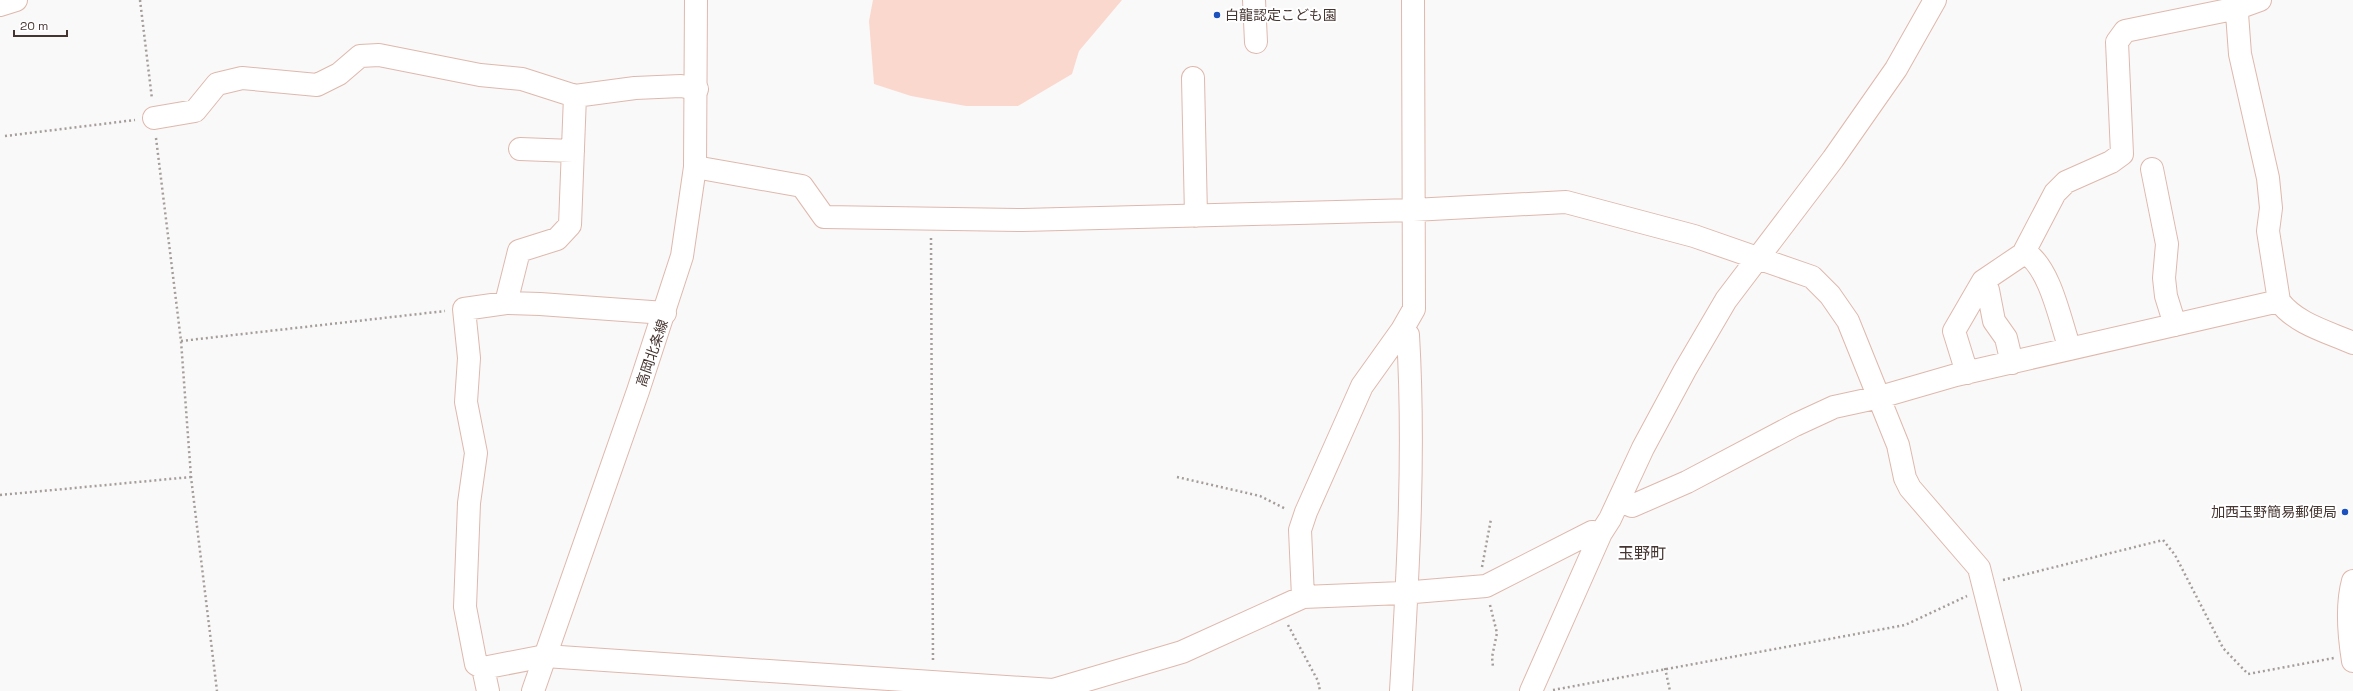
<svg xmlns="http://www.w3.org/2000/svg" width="2353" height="691" font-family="'Space Grotesk','Noto Sans JP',sans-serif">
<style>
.green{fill:#fbd8ce}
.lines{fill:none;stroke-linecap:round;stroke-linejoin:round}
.minor-casing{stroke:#dfb8ac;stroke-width:24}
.major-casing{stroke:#dfb8ac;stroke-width:24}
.path{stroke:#a49d9a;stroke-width:2.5;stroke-dasharray:2 3;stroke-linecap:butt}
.minor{stroke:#fff;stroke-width:22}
.major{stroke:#fff;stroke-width:22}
.poi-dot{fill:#1c51be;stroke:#fff;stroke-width:1.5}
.labels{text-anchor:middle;stroke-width:4;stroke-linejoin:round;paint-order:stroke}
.poi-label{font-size:14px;fill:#453530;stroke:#fff;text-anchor:start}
.street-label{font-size:14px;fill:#453530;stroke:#fff}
.quarter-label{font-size:16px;fill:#453530;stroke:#fff}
</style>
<rect width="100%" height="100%" fill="#f9f9f9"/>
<path class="green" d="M 873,0 L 1122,0 L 1079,51 L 1072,74 L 1018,106 L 966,106 L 911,96 L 874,84 L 869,21 Z"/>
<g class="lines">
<g class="minor-casing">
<path id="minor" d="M 1254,0 L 1256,42
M 2236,0 L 2240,54 L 2268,178 L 2271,208 L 2268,231 L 2279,301 C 2296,324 2328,332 2353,343
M 0,5 L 16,0
M 1193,78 L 1196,216
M 154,118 L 195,111 L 217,84 L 242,78 L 317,85 L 339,74 L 360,56 L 379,55 L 480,75 L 522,79 L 575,96 L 635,88 L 681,86 L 697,89
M 520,149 L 573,151
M 695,167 L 802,186 L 824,217 L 1023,220 L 1413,210 L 1566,202 L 1694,236 L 1812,277 L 1830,295 L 1848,321 L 1898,445 L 1905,478 L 1910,488 L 1979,568 L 2010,691
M 2152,169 L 2167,244 L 2164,278 L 2166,296 L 2175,325
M 2025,252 C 2051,269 2060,321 2070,349
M 1983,281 L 1988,290 L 1994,321 L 2006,338 L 2012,363
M 506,303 L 519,251 L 557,239 L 570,225 L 575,96
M 665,313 L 540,304 L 506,303 L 464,309 L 469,358 L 466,402 L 476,453 L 469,503 L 465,607 L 476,664 L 483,668 L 545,656 L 1053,690 L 1182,652 L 1303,597 L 1402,593 L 1486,586 L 1592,532 L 1601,533
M 1967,373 L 1954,331 L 1983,281 L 2023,254 L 2055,193 L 2066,182 L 2111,162 L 2122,154 L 2117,42 L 2125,31 L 2238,8 L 2260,0
M 1619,500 L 1632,506 L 1687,482 L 1795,425 L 1834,407 L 1880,397 L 1956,375 L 2279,301
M 2353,581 C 2346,606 2349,636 2353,661
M 1303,597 L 1300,530 L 1306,512 L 1362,386 L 1402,330 L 1414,309 L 1413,0
M 483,668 L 488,691
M 1401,691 C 1408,573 1415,454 1408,335 L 1402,330
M 1531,691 L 1601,533 L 1610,519 L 1643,448 L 1685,370 L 1726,300 L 1833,159 L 1896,69 L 1935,0"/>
</g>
<g class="major-casing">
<path id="major" d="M 533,691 L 638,391 L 682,256 L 695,167 L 696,0"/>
</g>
<path class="path" d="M 140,0 L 152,99
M 5,136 L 135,120
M 156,138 L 181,341 L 191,477 L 217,691
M 931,238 L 933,663
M 181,341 L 445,311
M 1177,477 L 1260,496 L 1286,509
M 0,495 L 191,477
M 1482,567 L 1491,519
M 2003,580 L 2163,540 L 2175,555 L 2223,648 L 2248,674 L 2334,658
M 1490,605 L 1497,633 L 1492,657 L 1493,667
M 1288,625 L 1318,681 L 1320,691
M 1665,668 L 1670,691
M 1553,690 L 1905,625 L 1967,596"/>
<use href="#minor" class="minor"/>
<use href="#major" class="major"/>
</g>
<g class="poi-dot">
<circle cx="1217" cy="15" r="4"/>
<circle cx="2345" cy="512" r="4"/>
</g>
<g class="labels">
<g class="poi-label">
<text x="1225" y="20">白龍認定こども園</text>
<text x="2337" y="517" text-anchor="end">加西玉野簡易郵便局</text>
</g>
<g class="street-label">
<text transform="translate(652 353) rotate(-71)" y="5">高岡北条線</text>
</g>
<g class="quarter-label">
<text x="1642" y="559">玉野町</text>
</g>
</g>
<path d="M14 30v6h53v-6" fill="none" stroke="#453530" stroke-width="2"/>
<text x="20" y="30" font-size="12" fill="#453530" stroke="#ffffff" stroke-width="3" paint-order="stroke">20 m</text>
</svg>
